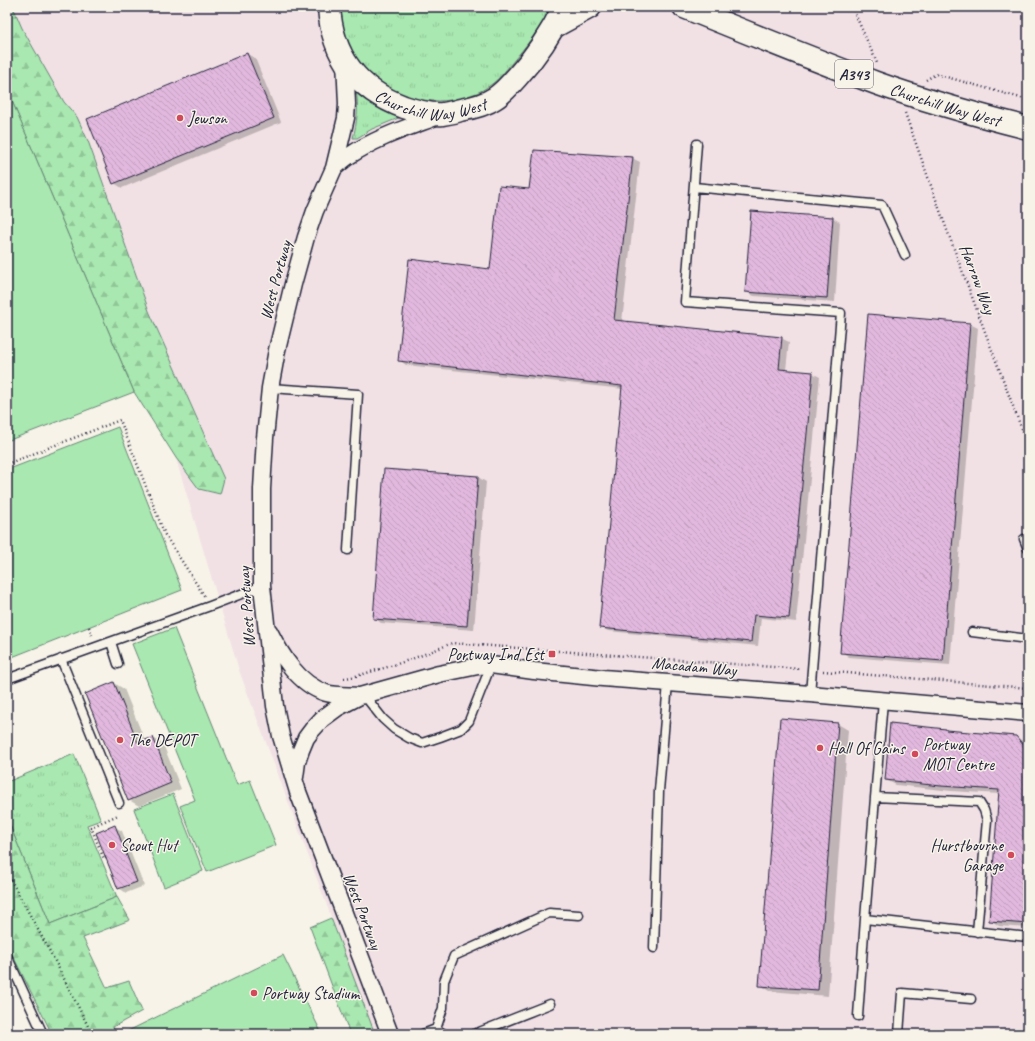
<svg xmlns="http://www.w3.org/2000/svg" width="1035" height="1041" font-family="Caveat,sans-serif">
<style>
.built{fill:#f1e1e5}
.grass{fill:url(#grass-tufts);stroke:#668576}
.forest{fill:url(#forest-firs);stroke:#668576}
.green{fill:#a9e8b0;stroke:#668576}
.shadow{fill:#0003}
.building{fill:url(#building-back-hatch);stroke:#22223b}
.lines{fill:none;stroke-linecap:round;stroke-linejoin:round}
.lane-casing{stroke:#22223b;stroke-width:11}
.street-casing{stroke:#22223b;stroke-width:19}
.primary-casing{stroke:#22223b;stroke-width:25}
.path{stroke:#22223b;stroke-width:2.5;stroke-dasharray:1 3;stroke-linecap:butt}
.lane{stroke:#f7f3e8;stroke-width:8}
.street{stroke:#f7f3e8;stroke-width:16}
.primary{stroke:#f7f3e8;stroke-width:22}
.poi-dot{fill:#d1495b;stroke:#f7f3e8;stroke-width:1.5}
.labels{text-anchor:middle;stroke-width:3;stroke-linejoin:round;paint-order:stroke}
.shield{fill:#f7f3e8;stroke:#62616f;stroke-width:1}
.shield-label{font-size:16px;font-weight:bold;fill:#22223b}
.street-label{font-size:17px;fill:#22223b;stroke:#f7f3e8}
.poi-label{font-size:17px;fill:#22223b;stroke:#f7f3e8;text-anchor:start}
</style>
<defs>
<pattern id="grass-tufts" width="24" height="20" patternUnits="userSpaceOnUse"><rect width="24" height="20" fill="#a9e8b0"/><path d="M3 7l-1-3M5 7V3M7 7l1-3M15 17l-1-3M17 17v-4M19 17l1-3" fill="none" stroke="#91c798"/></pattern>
<pattern id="forest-firs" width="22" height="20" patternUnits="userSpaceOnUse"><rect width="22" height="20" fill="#a9e8b0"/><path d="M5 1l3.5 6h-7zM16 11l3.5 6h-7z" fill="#91c798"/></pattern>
<pattern id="building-back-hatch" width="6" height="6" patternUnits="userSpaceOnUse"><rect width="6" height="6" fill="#e2b8de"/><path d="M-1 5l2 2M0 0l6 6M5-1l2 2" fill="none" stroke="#c29ebf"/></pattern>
</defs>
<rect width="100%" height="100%" fill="#f7f3e8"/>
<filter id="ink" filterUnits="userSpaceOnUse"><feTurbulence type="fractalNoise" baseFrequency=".025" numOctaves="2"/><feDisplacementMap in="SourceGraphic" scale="8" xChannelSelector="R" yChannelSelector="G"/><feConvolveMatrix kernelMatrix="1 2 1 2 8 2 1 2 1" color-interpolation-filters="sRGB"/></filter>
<g filter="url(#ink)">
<path class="built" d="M 7,7 L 1028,7 L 1028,1034 L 375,1034 L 240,673 L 142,345 Z"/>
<path class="grass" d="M 339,7 L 551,7 C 541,28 526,46 511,64 C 505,71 499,79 492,84 C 468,102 433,105 405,96 C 398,94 382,85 376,81 C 371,78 367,72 363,68 C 360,64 356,60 353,56 C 344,41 341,24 339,7 Z
M 356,91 L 380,108 L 401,117 L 372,129 L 357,138 L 353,138 C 357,123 359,106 356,91 Z
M 74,754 L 101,820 L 87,825 L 117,897 L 50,924 L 7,818 L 7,782 Z"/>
<path class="forest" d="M 7,7 L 13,7 L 22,28 L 64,102 L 77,117 L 88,141 L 149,311 L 224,479 L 220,494 L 199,489 L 176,458 L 134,392 L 7,89 Z
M 7,818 L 50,924 L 117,897 L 130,920 L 83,938 L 107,988 L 129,981 L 142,1011 L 113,1027 L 116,1034 L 52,1034 L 7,944 Z
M 331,918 L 375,1034 L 350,1034 L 310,927 Z"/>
<path class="green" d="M 7,89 L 134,392 L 7,441 Z
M 118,427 L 182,590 L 7,659 L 7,470 Z
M 174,628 L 237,785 L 250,780 L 276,845 L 207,872 L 180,806 L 195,800 L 132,644 Z
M 173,794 L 203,871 L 164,887 L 134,809 Z
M 283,955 L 322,1034 L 130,1034 L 128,1031 Z"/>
<path class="shadow" d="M 247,54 L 255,58 L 281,122 L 122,188 L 114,183 Z
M 632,158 L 640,162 L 622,322 L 781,338 L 789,342 L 786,370 L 812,373 L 820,377 L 796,622 L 761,618 L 758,646 L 608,631 L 600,627 L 623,389 L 406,365 L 399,360 L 490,270 L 530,190 Z
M 833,218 L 840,222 L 835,302 L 754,296 L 746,292 Z
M 869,315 L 970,324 L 978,328 L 950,665 L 849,657 L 842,652 Z
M 385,470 L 478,477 L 486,482 L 474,630 L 381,623 L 374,618 Z
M 114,683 L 124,689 L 145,741 L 153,738 L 163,744 L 181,789 L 139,806 L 129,800 Z
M 780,719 L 838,724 L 848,730 L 828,996 L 770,991 L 760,985 Z
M 945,730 L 949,732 L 1016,737 L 1026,743 L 1028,745 L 1028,928 L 999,926 L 990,920 L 999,794 L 951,791 L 896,785 L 886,780 Z
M 115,827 L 122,831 L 144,886 L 126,893 L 119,888 Z
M 532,1027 L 542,1033 L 543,1034 L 514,1034 Z"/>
<path class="building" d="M 247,53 L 274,118 L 113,184 L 87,119 Z
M 534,150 L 633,157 L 614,320 L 782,337 L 779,369 L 813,372 L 789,618 L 754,615 L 751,642 L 599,628 L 622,386 L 398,361 L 409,259 L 490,269 L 499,186 L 529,189 Z
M 751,211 L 833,217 L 827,298 L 745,292 Z
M 868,314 L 970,323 L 943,661 L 840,653 Z
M 384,469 L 478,476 L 467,626 L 373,619 Z
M 114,682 L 138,743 L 153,737 L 171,783 L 128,801 L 85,694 Z
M 780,718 L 838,723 L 818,990 L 759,986 Z
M 890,723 L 946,729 L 946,730 L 1016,736 L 1028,751 L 1028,924 L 989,921 L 999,790 L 941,786 L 885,780 Z
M 115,825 L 137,882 L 118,889 L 96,833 Z"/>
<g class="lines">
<g class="lane-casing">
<path id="lane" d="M 697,144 L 685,302 L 841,313 L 810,694
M 694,187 L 882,205 L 905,255
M 270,388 L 358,394 L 348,550
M 1024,539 L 1028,549
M 972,632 L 1028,639
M 111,642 L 118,664
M 61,659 L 119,803
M 7,679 L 210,606 L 262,586
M 364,695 L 383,719 L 394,729 L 409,738 L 422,743 L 440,737 L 461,729 L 469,721 L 491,665
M 883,701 L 865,919 L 1028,937
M 875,797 L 979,802 L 984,810 L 987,820 L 977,932
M 654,948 L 659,791 L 668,683
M 7,956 L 43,1034
M 858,1016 L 865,919
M 436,1029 L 443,1008 L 444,981 L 454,956 L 549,913 L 579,915
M 423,1034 L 436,1029 L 444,1034
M 474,1034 L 550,1004
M 899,1034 L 902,993 L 971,999"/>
</g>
<g class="street-casing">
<path id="street" d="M 345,61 L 347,104 L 346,118 L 334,168 L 315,211 L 306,237 L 293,284 L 277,350 L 270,388 L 265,438 L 262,489 L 262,586 L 275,706 L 281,736 L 298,792 L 390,1034
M 334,168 C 339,164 344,159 349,156 C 377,137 410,127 441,115
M 269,631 C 281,655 298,684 326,693 C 336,696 349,695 360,696
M 295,777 L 297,762 L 301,750 L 306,738 L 312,730 L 322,719 L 337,708 L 360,696 L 439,674 L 478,666 L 491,665 L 534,671 L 603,678 L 810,694 L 1028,713"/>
</g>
<g class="primary-casing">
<g id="primary">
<path id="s1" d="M 329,7 C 332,56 358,90 404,107 C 416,111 430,115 443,114 C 449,113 455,112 460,110 C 472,108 485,105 495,98 C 503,93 510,85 517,77 C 537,55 551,34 564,7"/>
<path id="s2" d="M 684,7 C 748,33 812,59 876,83 C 926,101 977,115 1028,128"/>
<path d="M 555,26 L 590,7"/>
</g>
</g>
<path class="path" d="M 852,7 L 877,63
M 926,80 L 936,74 L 1028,100
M 905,113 L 948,233 L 1028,446
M 7,464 L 120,420 L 165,535 L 205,597
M 89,627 L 92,635
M 823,671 L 1028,688
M 344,678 C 356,677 366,673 377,670 C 403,663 428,653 452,643 L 800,669
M 106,858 L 104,859 L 91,827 L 118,815
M 7,873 L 54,959 L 92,1034"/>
<use href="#lane" class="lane"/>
<use href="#street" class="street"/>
<use href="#primary" class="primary"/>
</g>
</g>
<g class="poi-dot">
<circle cx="180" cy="118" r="4"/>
<rect x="548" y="650" width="8" height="8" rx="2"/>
<circle cx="120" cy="740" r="4"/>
<circle cx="820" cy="748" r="4"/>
<circle cx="915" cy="754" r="4"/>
<circle cx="112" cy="845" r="4"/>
<circle cx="1011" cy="855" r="4"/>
<circle cx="254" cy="993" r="4"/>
</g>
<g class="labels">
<rect class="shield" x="835" y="60" width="38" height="28" rx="3"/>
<g class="shield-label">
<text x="854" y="80">A343</text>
</g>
<g class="street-label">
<text dy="6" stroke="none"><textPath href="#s1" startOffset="160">Churchill Way West</textPath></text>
<text dy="6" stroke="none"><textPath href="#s2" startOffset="279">Churchill Way West</textPath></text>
<text transform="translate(978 279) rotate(69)" y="6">Harrow Way</text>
<text transform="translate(275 280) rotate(-75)" y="6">West Portway</text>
<text transform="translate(246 607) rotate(-94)" y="6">West Portway</text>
<text transform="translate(694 666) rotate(5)" y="6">Macadam Way</text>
<text transform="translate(363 911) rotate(69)" y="6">West Portway</text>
</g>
<g class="poi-label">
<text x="188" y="124">Jewson</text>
<text x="544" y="660" text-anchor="end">Portway Ind Est</text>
<text x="128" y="746">The DEPOT</text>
<text x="923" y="750">Portway<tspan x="923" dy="20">MOT Centre</tspan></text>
<text x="828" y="754">Hall Of Gains</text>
<text x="120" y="851">Scout Hut</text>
<text x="1003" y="851" text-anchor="end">Hurstbourne<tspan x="1003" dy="20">Garage</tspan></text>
<text x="262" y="999">Portway Stadium</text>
</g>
</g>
<rect width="1035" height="1041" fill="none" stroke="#f7f3e8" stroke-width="24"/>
<rect x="12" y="12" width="1011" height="1017" fill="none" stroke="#22223b" stroke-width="1.5" filter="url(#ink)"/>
</svg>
